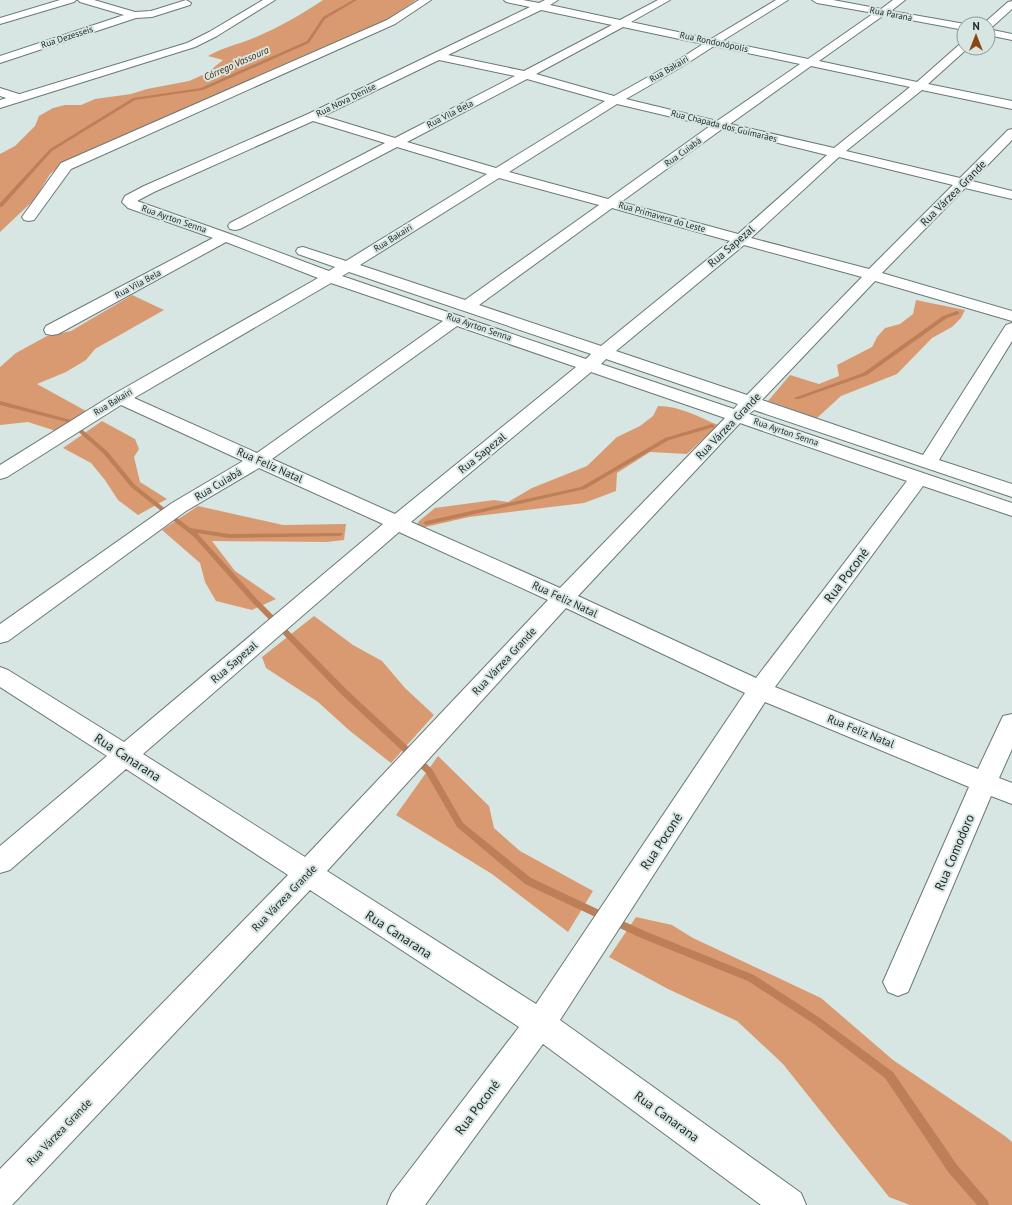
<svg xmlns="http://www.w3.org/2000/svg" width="1012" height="1205" font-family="'PT Sans',sans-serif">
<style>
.forest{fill:#d99a71}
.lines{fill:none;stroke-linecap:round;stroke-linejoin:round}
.stream{fill:#bc7f57;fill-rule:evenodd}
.minor-casing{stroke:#6a7876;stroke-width:2}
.major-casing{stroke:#6a7876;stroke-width:2}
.minor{fill:#fff;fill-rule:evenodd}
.major{fill:#fff;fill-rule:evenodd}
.labels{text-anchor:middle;stroke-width:4;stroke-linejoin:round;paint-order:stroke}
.far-street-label{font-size:9px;fill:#1f2524;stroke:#d7e6e3}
.far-water-label{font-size:10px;font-style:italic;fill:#4c2403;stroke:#d7e6e3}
.street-label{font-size:11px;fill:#1f2524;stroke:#d7e6e3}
.near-street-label{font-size:13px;fill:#1f2524;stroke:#d7e6e3}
</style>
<rect width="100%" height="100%" fill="#d7e6e3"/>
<path class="forest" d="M 323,0 L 416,0 L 390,18 L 343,40 L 65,162 L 50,174 L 35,199 L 0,232 L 0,154 L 15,146 L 35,126 L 39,116 L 53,108 L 65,105 L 81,105 L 95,99 L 131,94 L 147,89 L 189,81 L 207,73 L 223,60 L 208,56 C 223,47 240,44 256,37 C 280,27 302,14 323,0 Z
M 132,295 L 164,310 L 95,349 L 86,360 L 66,372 L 37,384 L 86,411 L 56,431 L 28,422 L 0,425 L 0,367 L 16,353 L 47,336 L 71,331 Z
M 916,300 L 965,310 L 961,318 L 952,327 L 932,338 L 897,374 L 841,396 L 817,418 L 768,401 L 790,375 L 819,384 L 839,376 L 837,365 L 872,347 L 877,337 L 885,328 L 900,324 L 913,314 Z
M 658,406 C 680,406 699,417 718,425 L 687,454 L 650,452 L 617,473 L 616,491 L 584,503 L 469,517 L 421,528 L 416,527 L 419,521 L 435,508 L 494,500 L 508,502 L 532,488 L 587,466 L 617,437 L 640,426 L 653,416 Z
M 102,421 L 135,439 L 139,449 L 134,457 L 140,482 L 167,499 L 138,515 L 118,500 L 105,480 L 91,463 L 63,448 Z
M 198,506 L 283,525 L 346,524 L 344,540 L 326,542 L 212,541 L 235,571 L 276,599 L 252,610 L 216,601 L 205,582 L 200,563 L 162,530 Z
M 314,616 L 353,645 L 382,661 L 405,688 L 434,715 L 391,763 L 350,731 L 318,702 L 266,668 L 262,657 Z
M 438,756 L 489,806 L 494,828 L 520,851 L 593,891 L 568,932 L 492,874 L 396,815 Z
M 636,917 L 672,925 L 693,938 L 821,998 L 893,1060 L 1005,1136 L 1012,1142 L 1012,1205 L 910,1205 L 889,1197 L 783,1064 L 737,1021 L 668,989 L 609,957 Z"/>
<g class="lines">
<path class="stream" d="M 353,0 L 357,0 L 325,19 L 309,43 L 203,90 L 135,100 L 52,151 L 2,207 L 0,207 L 0,203 L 50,149 L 133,98 L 201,88 L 307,41 L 323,17 Z
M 957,311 L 959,312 L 959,314 L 947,318 L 867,375 L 799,399 L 795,399 L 794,398 L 863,373 L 943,316 Z
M 0,401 L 71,420 L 107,451 L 135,485 L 190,528 L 229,534 L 342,533 L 343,534 L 340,536 L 229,538 L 197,533 L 256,598 L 347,690 L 432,769 L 463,823 L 531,878 L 608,914 L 610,917 L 608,920 L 605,921 L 602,920 L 525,884 L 457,827 L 426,773 L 341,694 L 252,602 L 194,537 L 131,487 L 103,453 L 67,422 L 0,405 Z
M 712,424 L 714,425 L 714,427 L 669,440 L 585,489 L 426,525 L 423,523 L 426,521 L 581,487 L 665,438 Z
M 614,917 L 647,932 L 754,975 L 820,1018 L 893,1072 L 957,1165 L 988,1201 L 989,1205 L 977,1205 L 949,1173 L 885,1078 L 814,1024 L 748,981 L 641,938 L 611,924 L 609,921 L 611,918 Z"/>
<g class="minor-casing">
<path id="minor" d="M 60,0 L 76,0 L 74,2 L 0,24 L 0,18 Z
M 78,0 L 94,0 L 135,12 L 151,11 L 186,0 L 191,3 L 190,5 L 152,17 L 136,18 L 0,63 L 0,56 L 124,15 L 80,2 Z
M 419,0 L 431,0 L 395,24 L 71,169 L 34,220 L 29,221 L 24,220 L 22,217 L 61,163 L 387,20 Z
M 504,0 L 523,0 L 539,3 L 545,0 L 558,0 L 550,5 L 620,20 L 658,0 L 670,0 L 631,22 L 711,39 L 776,0 L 788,0 L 722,41 L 808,59 L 874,13 L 817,3 L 812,0 L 833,0 L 881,9 L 893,0 L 905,0 L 891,11 L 965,24 L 964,30 L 884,15 L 819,61 L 917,82 L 960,44 L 964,43 L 964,48 L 968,48 L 928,84 L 1012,101 L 1012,109 L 922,90 L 846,151 L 960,178 L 1008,130 L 1012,129 L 1012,140 L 972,181 L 1012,191 L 1012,199 L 965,188 L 882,273 L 1012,311 L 1012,321 L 875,281 L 762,400 L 923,455 L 1004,328 L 1006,325 L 1012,323 L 1012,341 L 939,460 L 1012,484 L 1012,497 L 754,410 L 749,414 L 1012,503 L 1012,516 L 923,486 L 775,687 L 978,769 L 1003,716 L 1012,714 L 1012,749 L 999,778 L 1012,783 L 1012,804 L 991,796 L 908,992 L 898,996 L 888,992 L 883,982 L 969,787 L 765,702 L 560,1020 L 801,1193 L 806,1205 L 761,1205 L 543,1044 L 425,1205 L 387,1205 L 392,1193 L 519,1027 L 310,890 L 12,1205 L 0,1205 L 0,1169 L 288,875 L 126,769 L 10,870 L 0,873 L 0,846 L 107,756 L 0,687 L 0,667 L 8,670 L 124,742 L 383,524 L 259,468 L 186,511 L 8,641 L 0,643 L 0,624 L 172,503 L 243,461 L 121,405 L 7,477 L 0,479 L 0,465 L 114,394 L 318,278 L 226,242 L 58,334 L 52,335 L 46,334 L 44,330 L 46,326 L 213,238 L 128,208 L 122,202 L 125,196 L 144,186 L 308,114 L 530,7 L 506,2 ZM 541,10 L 612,25 L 524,71 L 448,55 ZM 623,27 L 703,44 L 675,62 L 614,96 L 536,74 ZM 714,46 L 800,64 L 717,121 L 626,99 L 683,66 ZM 439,60 L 515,76 L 395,138 L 323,116 ZM 811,66 L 910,87 L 834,148 L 730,124 ZM 527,79 L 605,101 L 496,168 L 407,142 ZM 617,104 L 710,126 L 608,199 L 509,172 ZM 313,121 L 385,143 L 230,223 L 228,226 L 230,229 L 235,230 L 240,229 L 397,147 L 487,174 L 346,261 L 303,247 L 298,248 L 296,251 L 298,254 L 335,267 L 329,271 L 230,234 L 137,201 L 154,192 ZM 722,129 L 827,155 L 738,234 L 621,202 ZM 839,157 L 953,185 L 869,269 L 751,238 ZM 499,178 L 599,205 L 465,300 L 360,265 ZM 612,208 L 730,241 L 601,346 L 479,305 ZM 744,245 L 862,277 L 747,395 L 616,351 ZM 349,272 L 591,354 L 586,359 L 342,276 ZM 331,283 L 443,321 L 257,453 L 134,398 ZM 457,326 L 576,367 L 395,514 L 272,459 ZM 606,359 L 738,404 L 734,409 L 601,364 ZM 591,372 L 725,418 L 560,588 L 411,522 ZM 740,423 L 907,481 L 756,678 L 578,596 ZM 399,532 L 548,600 L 305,857 L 143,754 ZM 566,608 L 745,693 L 536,1004 L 327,871 Z
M 1012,1 L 1012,9 L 992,27 L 988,28 L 988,24 L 983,24 L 1008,2 Z
M 988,29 L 1012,34 L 1012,40 L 988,35 Z
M 0,88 L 22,95 L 24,98 L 22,101 L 18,102 L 0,96 Z"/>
</g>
<g class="major-casing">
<path id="major" d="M 263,0 L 275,0 L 217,36 L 195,47 L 0,108 L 0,100 L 187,43 L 209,32 Z"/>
</g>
<use href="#minor" class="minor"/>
<use href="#major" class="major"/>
</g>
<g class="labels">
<g class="far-street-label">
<text transform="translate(891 14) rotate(11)" y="3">Rua Paraná</text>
<text transform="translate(67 37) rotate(-18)" y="3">Rua Dezesseis</text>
<text transform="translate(714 42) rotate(12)" y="3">Rua Rondonópolis</text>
<text transform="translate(669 69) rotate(-30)" y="3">Rua Bakairi</text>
<text transform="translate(346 100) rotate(-26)" y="3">Rua Nova Denise</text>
<text transform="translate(450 114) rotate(-27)" y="3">Rua Vila Bela</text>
<text transform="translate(724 126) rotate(14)" y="3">Rua Chapada dos Guimarães</text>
<text transform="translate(683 152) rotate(-36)" y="3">Rua Cuiabá</text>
<text transform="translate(662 217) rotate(16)" y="3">Rua Primavera do Leste</text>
<text transform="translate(174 219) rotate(19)" y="3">Rua Ayrton Senna</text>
<text transform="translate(393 238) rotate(-32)" y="3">Rua Bakairi</text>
<text transform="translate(138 284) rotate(-28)" y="3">Rua Vila Bela</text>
<text transform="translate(479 327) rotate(19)" y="3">Rua Ayrton Senna</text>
<text transform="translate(113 402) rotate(-31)" y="3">Rua Bakairi</text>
<text transform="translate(786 432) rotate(19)" y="3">Rua Ayrton Senna</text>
</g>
<g class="far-water-label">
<text transform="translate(236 63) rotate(-24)" y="4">Córrego Vassoura</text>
</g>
<g class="street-label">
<text transform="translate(953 193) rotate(-45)" y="4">Rua Várzea Grande</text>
<text transform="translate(731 246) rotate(-41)" y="4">Rua Sapezal</text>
<text transform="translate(728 426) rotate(-46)" y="4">Rua Várzea Grande</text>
<text transform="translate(482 453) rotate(-39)" y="4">Rua Sapezal</text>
<text transform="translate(270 465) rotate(24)" y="4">Rua Feliz Natal</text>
<text transform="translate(218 484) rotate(-31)" y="4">Rua Cuiabá</text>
<text transform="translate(565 599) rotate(25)" y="4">Rua Feliz Natal</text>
<text transform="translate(504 661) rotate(-47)" y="4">Rua Várzea Grande</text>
<text transform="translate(234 662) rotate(-41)" y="4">Rua Sapezal</text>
<text transform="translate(861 731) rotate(22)" y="4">Rua Feliz Natal</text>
<text transform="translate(284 898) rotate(-46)" y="4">Rua Várzea Grande</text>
<text transform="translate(59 1132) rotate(-46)" y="4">Rua Várzea Grande</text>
</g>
<g class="near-street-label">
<text transform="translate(846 575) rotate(-53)" y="5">Rua Poconé</text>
<text transform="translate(128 757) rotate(33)" y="5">Rua Canarana</text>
<text transform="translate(661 841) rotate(-57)" y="5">Rua Poconé</text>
<text transform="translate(954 852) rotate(-67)" y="5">Rua Comodoro</text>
<text transform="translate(399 934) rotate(33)" y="5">Rua Canarana</text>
<text transform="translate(477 1107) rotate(-53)" y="5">Rua Poconé</text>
<text transform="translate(667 1116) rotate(36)" y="5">Rua Canarana</text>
</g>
</g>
<g transform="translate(976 36)"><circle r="19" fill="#d7e6e3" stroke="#8d9997"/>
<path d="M0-3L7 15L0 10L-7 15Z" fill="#884712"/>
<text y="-6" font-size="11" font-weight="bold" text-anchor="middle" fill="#1f2524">N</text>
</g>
</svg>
